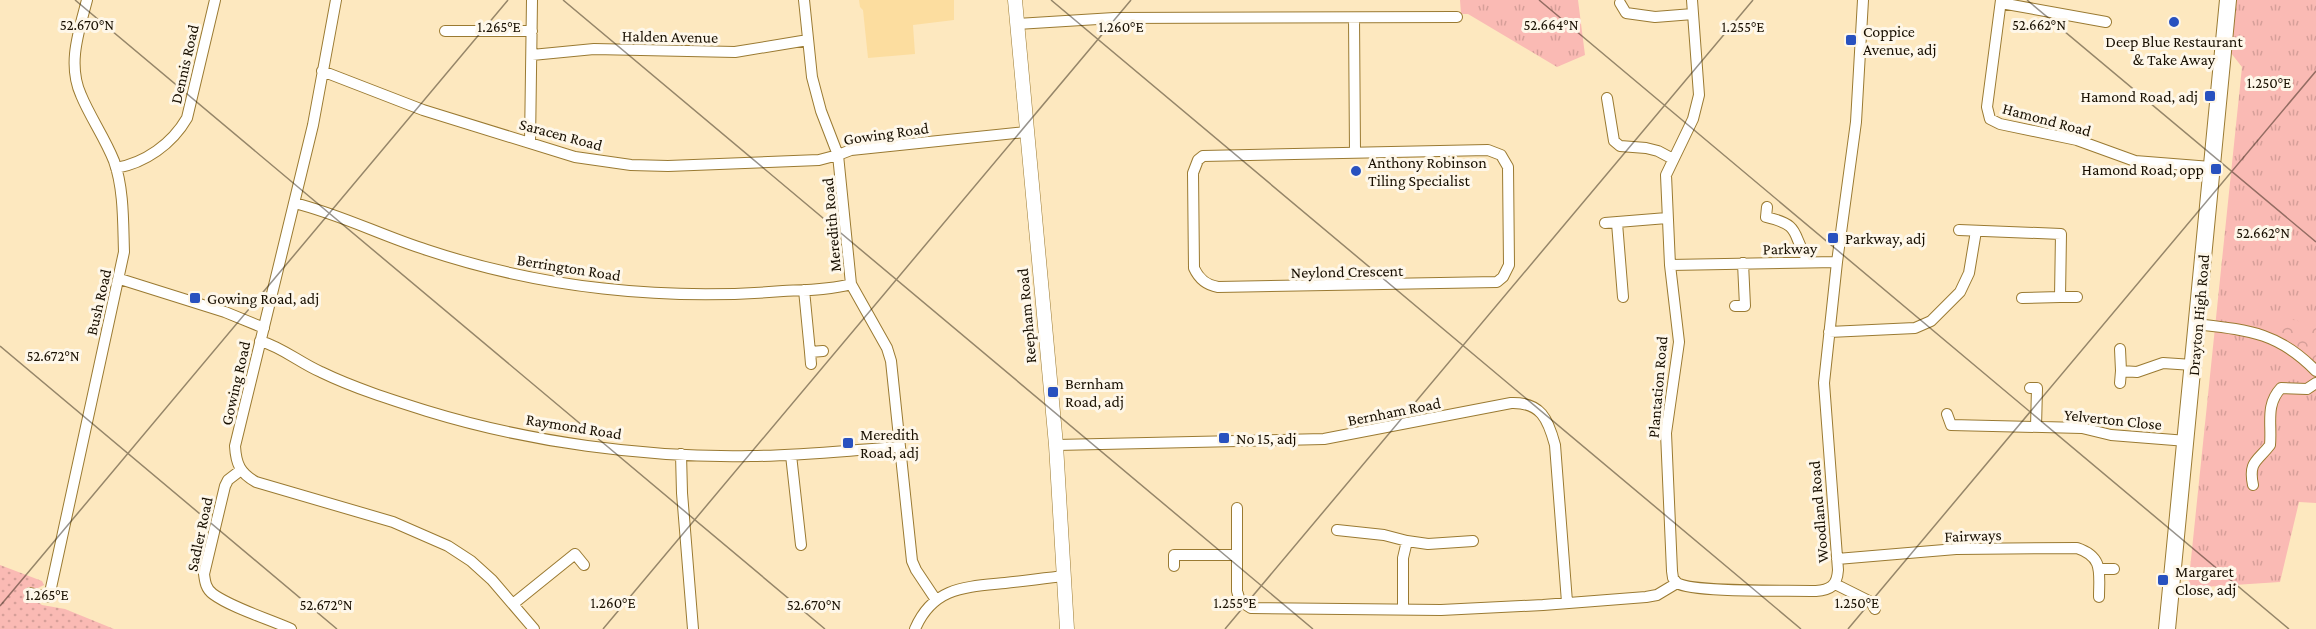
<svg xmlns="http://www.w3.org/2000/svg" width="2316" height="629" font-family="'Crimson Pro',serif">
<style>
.built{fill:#fcdd9f}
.grass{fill:url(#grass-tufts)}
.forest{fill:url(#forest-crowns)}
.garden{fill:url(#garden-dots)}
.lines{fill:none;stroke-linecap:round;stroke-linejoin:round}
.minor-casing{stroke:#9a7a32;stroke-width:12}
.tertiary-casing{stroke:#9a7a32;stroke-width:15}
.primary-casing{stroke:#9a7a32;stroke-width:18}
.minor{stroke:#fff;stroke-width:10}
.tertiary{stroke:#fff;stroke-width:14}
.primary{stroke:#fff;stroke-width:16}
.ticks{fill:none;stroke:#180f00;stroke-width:1.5;stroke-opacity:0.45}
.poi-dot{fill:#2851bf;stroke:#fef7e9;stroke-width:2}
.labels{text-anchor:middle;stroke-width:6;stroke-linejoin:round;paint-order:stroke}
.poi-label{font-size:16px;fill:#180f00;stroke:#fef7e9;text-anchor:start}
.street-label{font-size:16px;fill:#180f00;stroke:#fef7e9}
.ticks-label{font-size:15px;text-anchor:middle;fill:#180f00;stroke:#fef7e9;stroke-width:6;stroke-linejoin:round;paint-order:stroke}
</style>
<defs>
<pattern id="grass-tufts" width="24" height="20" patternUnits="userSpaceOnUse" patternTransform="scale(1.5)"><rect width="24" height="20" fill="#fabab4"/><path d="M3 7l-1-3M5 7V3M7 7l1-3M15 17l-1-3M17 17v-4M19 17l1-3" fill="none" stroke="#d69f99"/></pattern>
<pattern id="forest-crowns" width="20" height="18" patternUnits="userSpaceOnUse" patternTransform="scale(1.5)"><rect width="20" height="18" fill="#fabab4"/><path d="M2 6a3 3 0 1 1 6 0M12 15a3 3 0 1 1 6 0" fill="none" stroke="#d69f99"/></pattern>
<pattern id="garden-dots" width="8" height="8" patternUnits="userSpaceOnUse" patternTransform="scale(1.5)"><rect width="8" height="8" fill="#fabab4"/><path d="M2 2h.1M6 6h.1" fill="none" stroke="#d69f99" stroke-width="1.8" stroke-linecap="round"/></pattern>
</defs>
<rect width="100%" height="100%" fill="#fde8bf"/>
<path class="built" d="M 859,0 L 954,0 L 954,20 L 913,25 L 915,54 L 868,58 L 863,10 L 860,7 Z"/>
<path class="grass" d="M 1460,0 L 1578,0 L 1585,55 L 1557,67 L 1468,14 L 1461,14 Z
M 2236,0 L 2316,0 L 2316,503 L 2299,502 L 2280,582 L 2188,588 L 2242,67 L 2231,53 Z"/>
<path class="forest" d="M 2289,319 L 2316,325 L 2316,364 L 2293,345 L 2266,330 L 2266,323 Z"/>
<path class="garden" d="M 0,565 L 42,581 L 44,585 L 36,589 L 29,588 L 27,600 L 38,602 L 42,605 L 65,609 L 114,629 L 0,629 Z"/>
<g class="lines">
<g class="minor-casing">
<path id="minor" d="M 336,0 L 313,125 L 235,446 C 236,464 240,473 256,482 L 393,522 L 448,546 L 471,561 L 492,580 L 534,629
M 804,0 L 812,77 L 821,111 L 838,155 L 851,150 L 1026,132
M 2001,0 L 1987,107 L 1990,119 L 2000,124 L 2077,140 L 2135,161 L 2211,167
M 1620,3 L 1626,13 L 1655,17 L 1693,14
M 2001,3 L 2106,22
M 1354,18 L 1355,152
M 1017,24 L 1114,18 L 1457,17
M 445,31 L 532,31
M 532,55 L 594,49 L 735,52 L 808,40
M 322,71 L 423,110 L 575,157 L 631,165 L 668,166 L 819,160 L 838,155 L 851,284 L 887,348 L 891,361 L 912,561 L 916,570 L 936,600
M 1607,98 L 1614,141 L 1620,146 L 1646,148 L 1658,151 L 1673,159
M 530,143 L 532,0
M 1488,150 L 1501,155 L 1508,167 L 1509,265 L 1503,277 L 1497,282 L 1218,287 C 1206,285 1199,279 1194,268 L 1193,173 L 1198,160 L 1203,156 Z
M 116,168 C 145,163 172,144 187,118 L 215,0
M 294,203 C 340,214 382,236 427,250 C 541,288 664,301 783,291 C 805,290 830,290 851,284
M 1767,207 L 1766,217 C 1804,226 1790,234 1809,262
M 1605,223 L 1667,218
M 1617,223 L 1623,297
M 1959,230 L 2061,234 L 2060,297 L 2022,298
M 1670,265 L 1837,262
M 120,279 L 225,312 L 264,328
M 804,290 L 810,352 L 823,351
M 2060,297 L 2077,297
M 1735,306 L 1745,306 L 1743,263
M 2196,324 C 2248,330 2278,332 2316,371
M 1829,332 L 1915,328 L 1931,321 L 1960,292 L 1969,273 L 1976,231
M 260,341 C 282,347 300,363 321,372 C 354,388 392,400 427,411 C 528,442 645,458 751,456 C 801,456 850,450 900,447
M 2120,349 L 2121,371 L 2137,372 L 2163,363 L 2193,365
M 810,352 L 811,364
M 2120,383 L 2121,371
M 2030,388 L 2037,388 L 2036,427
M 1947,414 L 1951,425 L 2082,428 L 2111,435 L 2187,441
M 1056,445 L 1324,439 L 1511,403 C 1541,402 1548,419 1555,445 L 1567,602
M 681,454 L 682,493 L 693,629
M 791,455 L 801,545
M 241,470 L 228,480 L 225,486 L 204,574 C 205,582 206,589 213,594 C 232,608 269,619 291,629
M 2253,485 C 2248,461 2258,461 2270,445 C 2272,424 2265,405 2281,388 L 2307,389 L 2316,383
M 1237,508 L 1237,591 L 1240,601 L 1251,608 L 1441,610 L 1543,605 L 1646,597 L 1657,595 L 1677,583 C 1694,593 1790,590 1816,591 C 1830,590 1837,586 1838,570 L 1824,383 L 1837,262 L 1856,122 L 1863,0
M 1337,530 L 1384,535 L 1407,541
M 1837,559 L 1956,549 L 2077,548 C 2104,557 2099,573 2099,597
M 1174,566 L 1174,555 L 1236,555
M 2100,569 L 2114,569
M 1677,583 L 1673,578 L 1672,571 L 1666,433 L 1679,342 L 1670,265 L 1666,175 L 1693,119 L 1699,95 L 1692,0
M 1835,584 L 1871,602 L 1875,609
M 30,593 L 49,597 L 124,252 C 123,223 124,189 114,161 C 105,138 90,117 81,95 C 67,64 79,31 87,0
M 513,604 L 575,554 L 584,565
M 1403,609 L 1403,558 L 1407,541 L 1428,544 L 1473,541
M 915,629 C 933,587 965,587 1005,583 C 1025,581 1045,578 1065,576"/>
</g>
<g class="tertiary-casing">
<path id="tertiary" d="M 1015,0 L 1056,445 L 1067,629"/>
</g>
<g class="primary-casing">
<path id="primary" d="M 2167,629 L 2228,0"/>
</g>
<use href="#minor" class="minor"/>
<use href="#tertiary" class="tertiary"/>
<use href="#primary" class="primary"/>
</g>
<path class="ticks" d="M 75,0 L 825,629M 563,0 L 1313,629M 1051,0 L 1801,629M 1539,0 L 2289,629M 2027,0 L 2316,242M 0,346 L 337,629M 0,606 L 508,0M 603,629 L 1131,0M 1225,629 L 1753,0M 1848,629 L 2316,71"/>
<g class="poi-dot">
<circle cx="2174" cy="22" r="6"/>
<rect x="1845" y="34" width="12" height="12" rx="3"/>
<rect x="2204" y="90" width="12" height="12" rx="3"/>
<rect x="2210" y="163" width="12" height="12" rx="3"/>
<circle cx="1356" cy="171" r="6"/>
<rect x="1827" y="232" width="12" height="12" rx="3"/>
<rect x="189" y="292" width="12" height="12" rx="3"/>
<rect x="1047" y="386" width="12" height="12" rx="3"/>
<rect x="1218" y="432" width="12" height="12" rx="3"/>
<rect x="842" y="437" width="12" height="12" rx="3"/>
<rect x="2157" y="574" width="12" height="12" rx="3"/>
</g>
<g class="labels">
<g class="poi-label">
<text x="1863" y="37">Coppice<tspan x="1863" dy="18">Avenue, adj</tspan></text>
<text x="2174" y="47" text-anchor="middle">Deep Blue Restaurant<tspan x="2174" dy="18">&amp; Take Away</tspan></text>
<text x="2198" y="102" text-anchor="end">Hamond Road, adj</text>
<text x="1368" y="168">Anthony Robinson<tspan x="1368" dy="18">Tiling Specialist</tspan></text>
<text x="2204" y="175" text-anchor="end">Hamond Road, opp</text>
<text x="1845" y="244">Parkway, adj</text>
<text x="207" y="304">Gowing Road, adj</text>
<text x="1065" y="389">Bernham<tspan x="1065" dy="18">Road, adj</tspan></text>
<text x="860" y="440">Meredith<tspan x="860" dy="18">Road, adj</tspan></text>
<text x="1236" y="444">No 15, adj</text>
<text x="2175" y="577">Margaret<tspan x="2175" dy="18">Close, adj</tspan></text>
</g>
<g class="street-label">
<text transform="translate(670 36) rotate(1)" y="6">Halden Avenue</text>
<text transform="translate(184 64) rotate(-77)" y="6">Dennis Road</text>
<text transform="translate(2047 119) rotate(15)" y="6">Hamond Road</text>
<text transform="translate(886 133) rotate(-8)" y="6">Gowing Road</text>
<text transform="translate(561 134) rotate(15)" y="6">Saracen Road</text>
<text transform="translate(831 225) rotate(-95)" y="6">Meredith Road</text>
<text transform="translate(1790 248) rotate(-1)" y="6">Parkway</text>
<text transform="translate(569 267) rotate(9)" y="6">Berrington Road</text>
<text transform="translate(1347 271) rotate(-1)" y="6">Neylond Crescent</text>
<text transform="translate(98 302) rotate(-77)" y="6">Bush Road</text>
<text transform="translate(2198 315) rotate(-85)" y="6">Drayton High Road</text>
<text transform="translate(1026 316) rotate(-95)" y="6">Reepham Road</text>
<text transform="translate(235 383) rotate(-77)" y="6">Gowing Road</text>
<text transform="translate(1657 387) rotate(-85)" y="6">Plantation Road</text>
<text transform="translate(1394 411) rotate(-11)" y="6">Bernham Road</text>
<text transform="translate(2113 419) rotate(6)" y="6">Yelverton Close</text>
<text transform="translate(574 426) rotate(9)" y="6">Raymond Road</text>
<text transform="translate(1818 512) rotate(-95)" y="6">Woodland Road</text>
<text transform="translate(199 534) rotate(-78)" y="6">Sadler Road</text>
<text transform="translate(1973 535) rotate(-2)" y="6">Fairways</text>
</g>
</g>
<g class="ticks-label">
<text x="87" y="30">52.670°N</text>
<text x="1551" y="30">52.664°N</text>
<text x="2039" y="30">52.662°N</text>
<text x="499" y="32">1.265°E</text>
<text x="1121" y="32">1.260°E</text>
<text x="1743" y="32">1.255°E</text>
<text x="2269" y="88">1.250°E</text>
<text x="2263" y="238">52.662°N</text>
<text x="53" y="361">52.672°N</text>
<text x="47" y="600">1.265°E</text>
<text x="613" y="608">1.260°E</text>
<text x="1235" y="608">1.255°E</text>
<text x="1857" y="608">1.250°E</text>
<text x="326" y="610">52.672°N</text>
<text x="814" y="610">52.670°N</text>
</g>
</svg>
